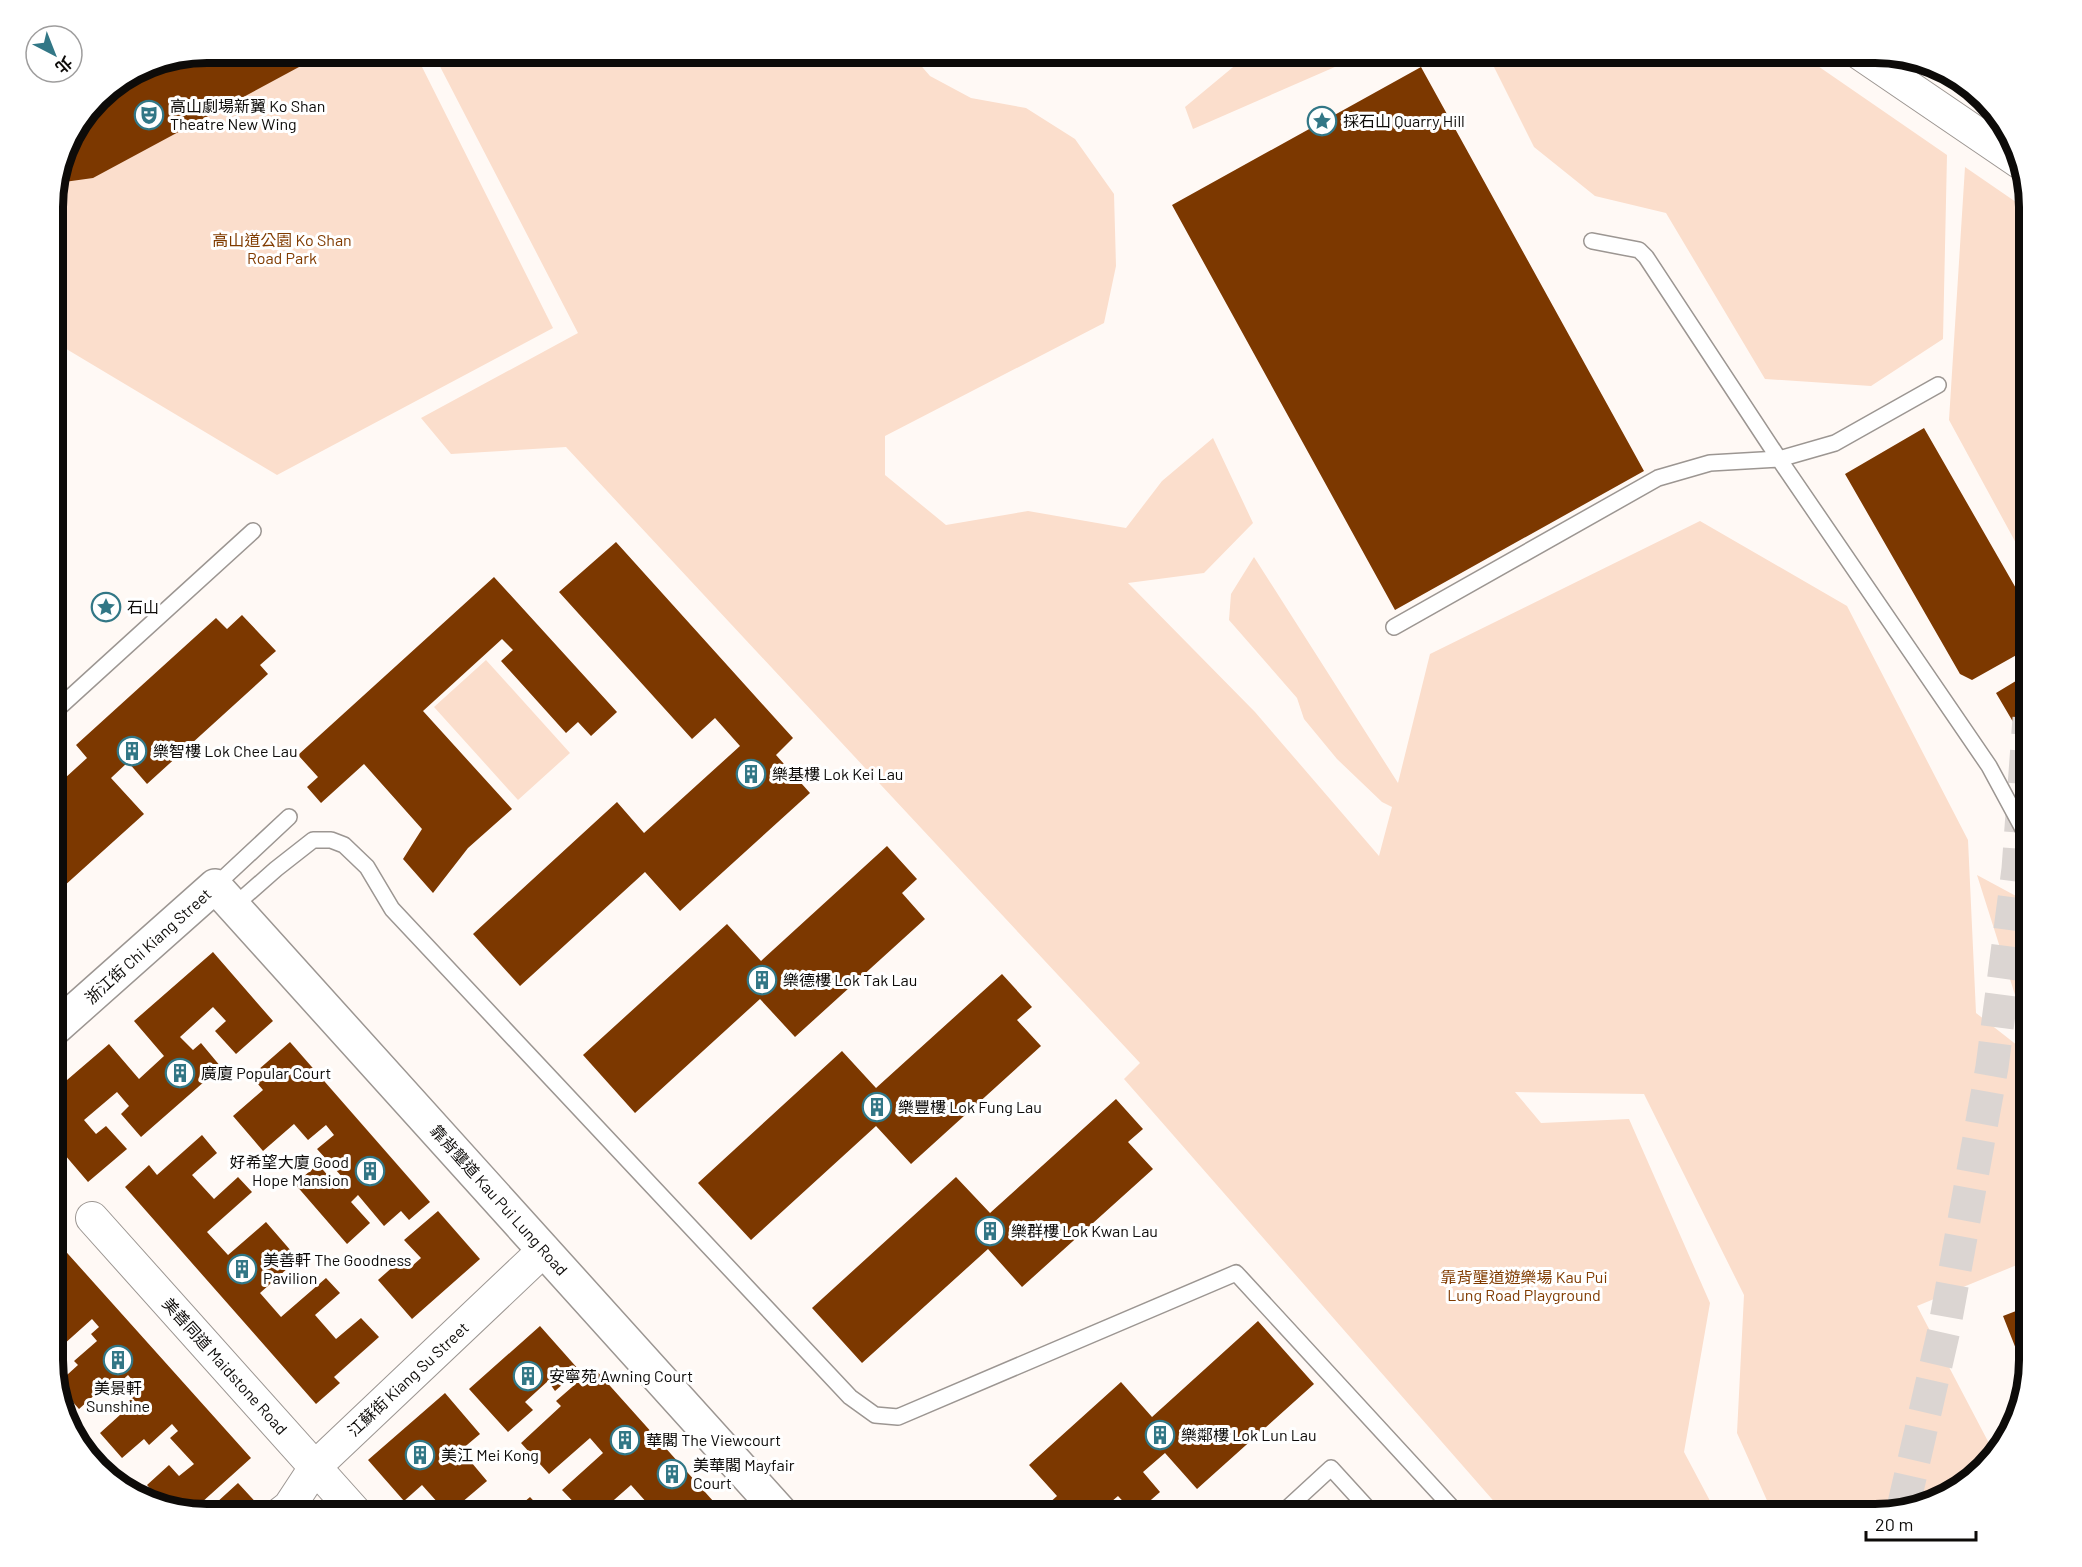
<svg xmlns="http://www.w3.org/2000/svg" width="2082" height="1567" font-family="Barlow,'Noto Sans TC',sans-serif">
<style>
.green{fill:#fbdecc}
.building{fill:#7c3800}
.lines{fill:none;stroke-linecap:round;stroke-linejoin:round}
.trunk-tunnel{stroke:#dbd5d2;stroke-width:33;stroke-dasharray:33 16;stroke-linecap:butt}
.service-casing{stroke:#9c9692;stroke-width:18}
.minor-casing{stroke:#9c9692;stroke-width:34}
.tertiary-casing{stroke:#9c9692;stroke-width:36}
.service{stroke:#fff;stroke-width:15}
.minor{stroke:#fff;stroke-width:32}
.tertiary{stroke:#fff;stroke-width:33}
.labels{text-anchor:middle;stroke-width:6;stroke-linejoin:round;paint-order:stroke}
.poi-label{font-size:16px;fill:#0d0b09;stroke:#fff;text-anchor:start}
.park-label{font-size:16px;fill:#803b00;stroke:#fff}
.street-label{font-size:16px;fill:#0d0b09;stroke:#fff}
.rim{fill:none;stroke:#0d0b09;stroke-width:8}
</style>
<rect width="100%" height="100%" fill="#fff9f5"/>
<path class="green" d="M 207,53 L 415,53 L 553,328 L 277,475 L 53,341 L 53,197 L 69,138 L 105,91 L 148,64 Z
M 433,53 L 910,53 L 930,76 L 971,98 L 1026,108 L 1075,139 L 1114,194 L 1116,266 L 1104,323 L 885,436 L 885,475 L 946,525 L 1028,511 L 1126,528 L 1162,481 L 1213,438 L 1253,523 L 1204,573 L 1128,583 L 1255,712 L 1379,856 L 1392,807 L 1382,802 L 1337,759 L 1304,719 L 1297,698 L 1229,620 L 1231,594 L 1254,557 L 1398,783 L 1430,654 L 1700,521 L 1847,606 L 1968,840 L 1976,1013 L 2027,1053 L 2029,1059 L 2029,1260 L 1917,1306 L 1992,1449 L 1997,1454 L 1943,1499 L 1875,1514 L 1773,1514 L 1737,1433 L 1744,1295 L 1644,1094 L 1515,1092 L 1541,1123 L 1629,1119 L 1710,1303 L 1684,1452 L 1717,1514 L 1505,1514 L 1124,1079 L 1140,1063 L 566,447 L 451,454 L 421,418 L 578,333 Z
M 1250,53 L 1367,53 L 1193,129 L 1185,107 Z
M 1487,53 L 1799,53 L 1947,155 L 1943,339 L 1871,386 L 1765,379 L 1666,213 L 1595,196 L 1534,147 Z
M 1965,167 L 2029,211 L 2029,567 L 1949,420 Z
M 486,660 L 570,753 L 518,800 L 434,707 Z
M 1977,875 L 2029,903 L 2029,1039 Z"/>
<path class="building" d="M 207,52 L 325,53 L 93,178 L 57,183 L 69,138 L 105,91 L 148,64 Z
M 1421,67 L 1644,471 L 1395,610 L 1172,205 Z
M 1924,428 L 2029,611 L 2029,648 L 1972,680 L 1960,674 L 1845,474 Z
M 616,542 L 793,738 L 776,755 L 810,793 L 680,911 L 645,872 L 520,986 L 473,934 L 617,802 L 644,833 L 740,746 L 715,718 L 692,739 L 559,592 Z
M 494,577 L 617,712 L 591,736 L 578,722 L 566,733 L 501,661 L 513,650 L 502,639 L 423,711 L 512,809 L 468,848 L 433,893 L 403,859 L 422,829 L 364,764 L 321,803 L 307,787 L 318,777 L 298,755 Z
M 242,615 L 276,651 L 260,665 L 268,674 L 147,784 L 128,762 L 111,778 L 144,814 L 53,896 L 53,789 L 87,758 L 76,745 L 216,618 L 227,629 Z
M 2029,673 L 2029,749 L 1996,693 Z
M 887,846 L 917,879 L 902,893 L 925,919 L 795,1037 L 760,999 L 635,1113 L 583,1055 L 727,924 L 761,961 Z
M 213,952 L 273,1021 L 236,1054 L 215,1031 L 226,1021 L 213,1007 L 180,1037 L 193,1050 L 201,1043 L 221,1067 L 141,1137 L 121,1114 L 129,1106 L 117,1092 L 84,1120 L 96,1134 L 106,1126 L 127,1149 L 88,1182 L 53,1141 L 53,1092 L 109,1044 L 139,1079 L 164,1056 L 134,1021 Z
M 1002,974 L 1032,1007 L 1017,1020 L 1041,1046 L 911,1164 L 876,1126 L 751,1240 L 698,1183 L 842,1051 L 876,1088 Z
M 290,1042 L 430,1202 L 409,1220 L 401,1211 L 384,1226 L 358,1195 L 351,1202 L 370,1223 L 347,1244 L 295,1184 L 318,1164 L 336,1185 L 344,1179 L 317,1149 L 334,1135 L 326,1125 L 308,1140 L 294,1124 L 263,1151 L 233,1116 L 263,1090 L 251,1076 Z
M 1116,1099 L 1143,1129 L 1128,1142 L 1153,1169 L 1022,1287 L 988,1249 L 862,1363 L 812,1308 L 956,1177 L 990,1213 Z
M 202,1135 L 217,1153 L 192,1175 L 214,1199 L 238,1177 L 252,1192 L 207,1232 L 228,1255 L 266,1222 L 298,1259 L 260,1293 L 281,1317 L 326,1278 L 340,1293 L 315,1315 L 336,1339 L 361,1318 L 379,1337 L 334,1377 L 340,1383 L 316,1404 L 125,1187 L 149,1165 L 157,1175 Z
M 438,1211 L 480,1259 L 412,1319 L 378,1280 L 404,1257 L 412,1266 L 421,1258 L 404,1240 Z
M 60,1245 L 251,1458 L 191,1512 L 167,1508 L 147,1485 L 169,1465 L 179,1476 L 194,1464 L 170,1438 L 178,1431 L 172,1424 L 149,1445 L 144,1439 L 122,1458 L 100,1433 L 121,1414 L 118,1410 L 141,1390 L 128,1375 L 105,1396 L 100,1390 L 79,1409 L 57,1384 L 78,1365 L 74,1361 L 97,1341 L 91,1334 L 99,1327 L 92,1319 L 53,1354 L 53,1252 Z
M 2029,1306 L 2029,1360 L 2027,1377 L 2003,1316 Z
M 1258,1321 L 1314,1384 L 1197,1489 L 1165,1453 L 1143,1472 L 1160,1492 L 1135,1514 L 1118,1496 L 1097,1514 L 1037,1514 L 1057,1496 L 1029,1465 L 1121,1382 L 1152,1417 Z
M 540,1326 L 579,1370 L 555,1391 L 548,1381 L 525,1402 L 533,1410 L 508,1432 L 469,1389 Z
M 594,1368 L 722,1511 L 717,1514 L 636,1514 L 648,1504 L 631,1485 L 598,1514 L 585,1514 L 562,1490 L 603,1453 L 590,1438 L 549,1474 L 521,1443 L 561,1406 L 556,1401 Z
M 445,1393 L 480,1434 L 461,1450 L 487,1481 L 448,1514 L 422,1485 L 404,1501 L 368,1460 Z
M 238,1483 L 261,1508 L 254,1514 L 204,1514 Z
M 530,1497 L 546,1514 L 510,1514 Z"/>
<g class="lines">
<path class="trunk-tunnel" d="M 1903,1508 L 1944,1330 L 1992,1067 L 2018,869 L 2029,718"/>
<g class="service-casing">
<path id="service" d="M 1592,241 L 1639,250 L 1646,257 L 1779,459 L 1835,443 L 1938,385
M 1394,627 L 1658,478 L 1710,463 L 1779,459 L 1989,766 L 2029,840
M 53,713 L 253,531
M 215,886 L 289,817
M 234,906 L 276,869 L 313,840 L 331,840 L 344,845 L 367,867 L 392,909 L 850,1397 L 875,1415 L 898,1417 L 1236,1273 L 1458,1514
M 1281,1514 L 1331,1468 L 1373,1514"/>
</g>
<g class="minor-casing">
<path id="minor" d="M 1859,53 L 2019,162
M 92,1218 L 357,1514
M 280,1514 L 289,1507 L 316,1466 L 544,1250"/>
</g>
<g class="tertiary-casing">
<path id="tertiary" d="M 53,1030 L 215,886 L 782,1514"/>
</g>
<use href="#service" class="service"/>
<use href="#minor" class="minor"/>
<use href="#tertiary" class="tertiary"/>
</g>
<defs>
<g id="theatre-ring" transform="scale(1.5)"><circle r="9.5" fill="#fff" stroke="#327786" stroke-width="1.5"/><path d="M-5-5.5Q0-4 5-5.5V0Q5 5 0 6Q-5 5-5 0ZM-3.3-2.5H-1v1.5H-3.3ZM1-2.5H3.3v1.5H1ZM-2.8 1Q0 5.5 2.8 1Z" fill="#327786"/></g>
<g id="sight-ring" transform="scale(1.5)"><circle r="9.5" fill="#fff" stroke="#327786" stroke-width="1.5"/><path d="M0-6L1.8-2.2L6-1.7L2.9 1.2L3.7 5.4L0 3.3L-3.7 5.4L-2.9 1.2L-6-1.7L-1.8-2.2Z" fill="#327786"/></g>
<g id="building-ring" transform="scale(1.5)"><circle r="9.5" fill="#fff" stroke="#327786" stroke-width="1.5"/><path d="M-4-6H4V6H1V3H-1V6H-4ZM-2.5-4.3h1.7v1.8h-1.7ZM.8-4.3h1.7v1.8H.8ZM-2.5-1h1.7V.8h-1.7ZM.8-1h1.7V.8H.8Z" fill="#327786"/></g>
</defs>
<g fill-rule="evenodd">
<use href="#theatre-ring" x="149" y="115"/>
<use href="#sight-ring" x="1322" y="121"/>
<use href="#sight-ring" x="106" y="607"/>
<use href="#building-ring" x="132" y="751"/>
<use href="#building-ring" x="751" y="774"/>
<use href="#building-ring" x="762" y="980"/>
<use href="#building-ring" x="180" y="1073"/>
<use href="#building-ring" x="877" y="1107"/>
<use href="#building-ring" x="370" y="1171"/>
<use href="#building-ring" x="990" y="1231"/>
<use href="#building-ring" x="242" y="1269"/>
<use href="#building-ring" x="118" y="1360"/>
<use href="#building-ring" x="528" y="1376"/>
<use href="#building-ring" x="1160" y="1435"/>
<use href="#building-ring" x="625" y="1440"/>
<use href="#building-ring" x="420" y="1455"/>
<use href="#building-ring" x="672" y="1474"/>
</g>
<g class="labels">
<g class="poi-label">
<text x="170" y="112">高山劇場新翼 Ko Shan<tspan x="170" dy="18">Theatre New Wing</tspan></text>
<text x="1343" y="127">採石山 Quarry Hill</text>
<text x="127" y="613">石山</text>
<text x="153" y="757">樂智樓 Lok Chee Lau</text>
<text x="772" y="780">樂基樓 Lok Kei Lau</text>
<text x="783" y="986">樂德樓 Lok Tak Lau</text>
<text x="201" y="1079">廣廈 Popular Court</text>
<text x="898" y="1113">樂豐樓 Lok Fung Lau</text>
<text x="349" y="1168" text-anchor="end">好希望大廈 Good<tspan x="349" dy="18">Hope Mansion</tspan></text>
<text x="1011" y="1237">樂群樓 Lok Kwan Lau</text>
<text x="263" y="1266">美善軒 The Goodness<tspan x="263" dy="18">Pavilion</tspan></text>
<text x="549" y="1382">安寧苑 Awning Court</text>
<text x="118" y="1394" text-anchor="middle">美景軒<tspan x="118" dy="18">Sunshine</tspan></text>
<text x="1181" y="1441">樂鄰樓 Lok Lun Lau</text>
<text x="646" y="1446">華閣 The Viewcourt</text>
<text x="441" y="1461">美江 Mei Kong</text>
<text x="693" y="1471">美華閣 Mayfair<tspan x="693" dy="18">Court</tspan></text>
</g>
<g class="park-label">
<text x="282" y="246">高山道公園 Ko Shan<tspan x="282" dy="18">Road Park</tspan></text>
<text x="1524" y="1283">靠背壟道遊樂場 Kau Pui<tspan x="1524" dy="18">Lung Road Playground</tspan></text>
</g>
<g class="street-label">
<text transform="translate(148 946) rotate(-42)" y="6">浙江街 Chi Kiang Street</text>
<text transform="translate(499 1200) rotate(48)" y="6">靠背壟道 Kau Pui Lung Road</text>
<text transform="translate(225 1366) rotate(48)" y="6">美善同道 Maidstone Road</text>
<text transform="translate(408 1379) rotate(-43)" y="6">江蘇街 Kiang Su Street</text>
</g>
</g>
<path d="M0 0H2082V1567H0ZM207 63H1875A144 144 0 0 1 2019 207V1360A144 144 0 0 1 1875 1504H207A144 144 0 0 1 63 1360V207A144 144 0 0 1 207 63Z" fill="#fff" fill-rule="evenodd"/>
<path class="rim" d="M207 63H1875A144 144 0 0 1 2019 207V1360A144 144 0 0 1 1875 1504H207A144 144 0 0 1 63 1360V207A144 144 0 0 1 207 63Z"/>
<g transform="translate(54 54) rotate(138)"><circle r="28" fill="#ffffff" stroke="#9e9d9d" stroke-width="1.5"/>
<path d="M0-4.5L10 22L0 15L-10 22Z" fill="#327786"/>
<text y="-9" font-size="16" font-weight="bold" text-anchor="middle" fill="#0d0b09">北</text>
</g>
<path d="M1866 1531v9h110v-9" fill="none" stroke="#0d0b09" stroke-width="3"/>
<text x="1875" y="1531" font-size="18" fill="#0d0b09" stroke="#ffffff" stroke-width="4.5" paint-order="stroke">20 m</text>
</svg>
